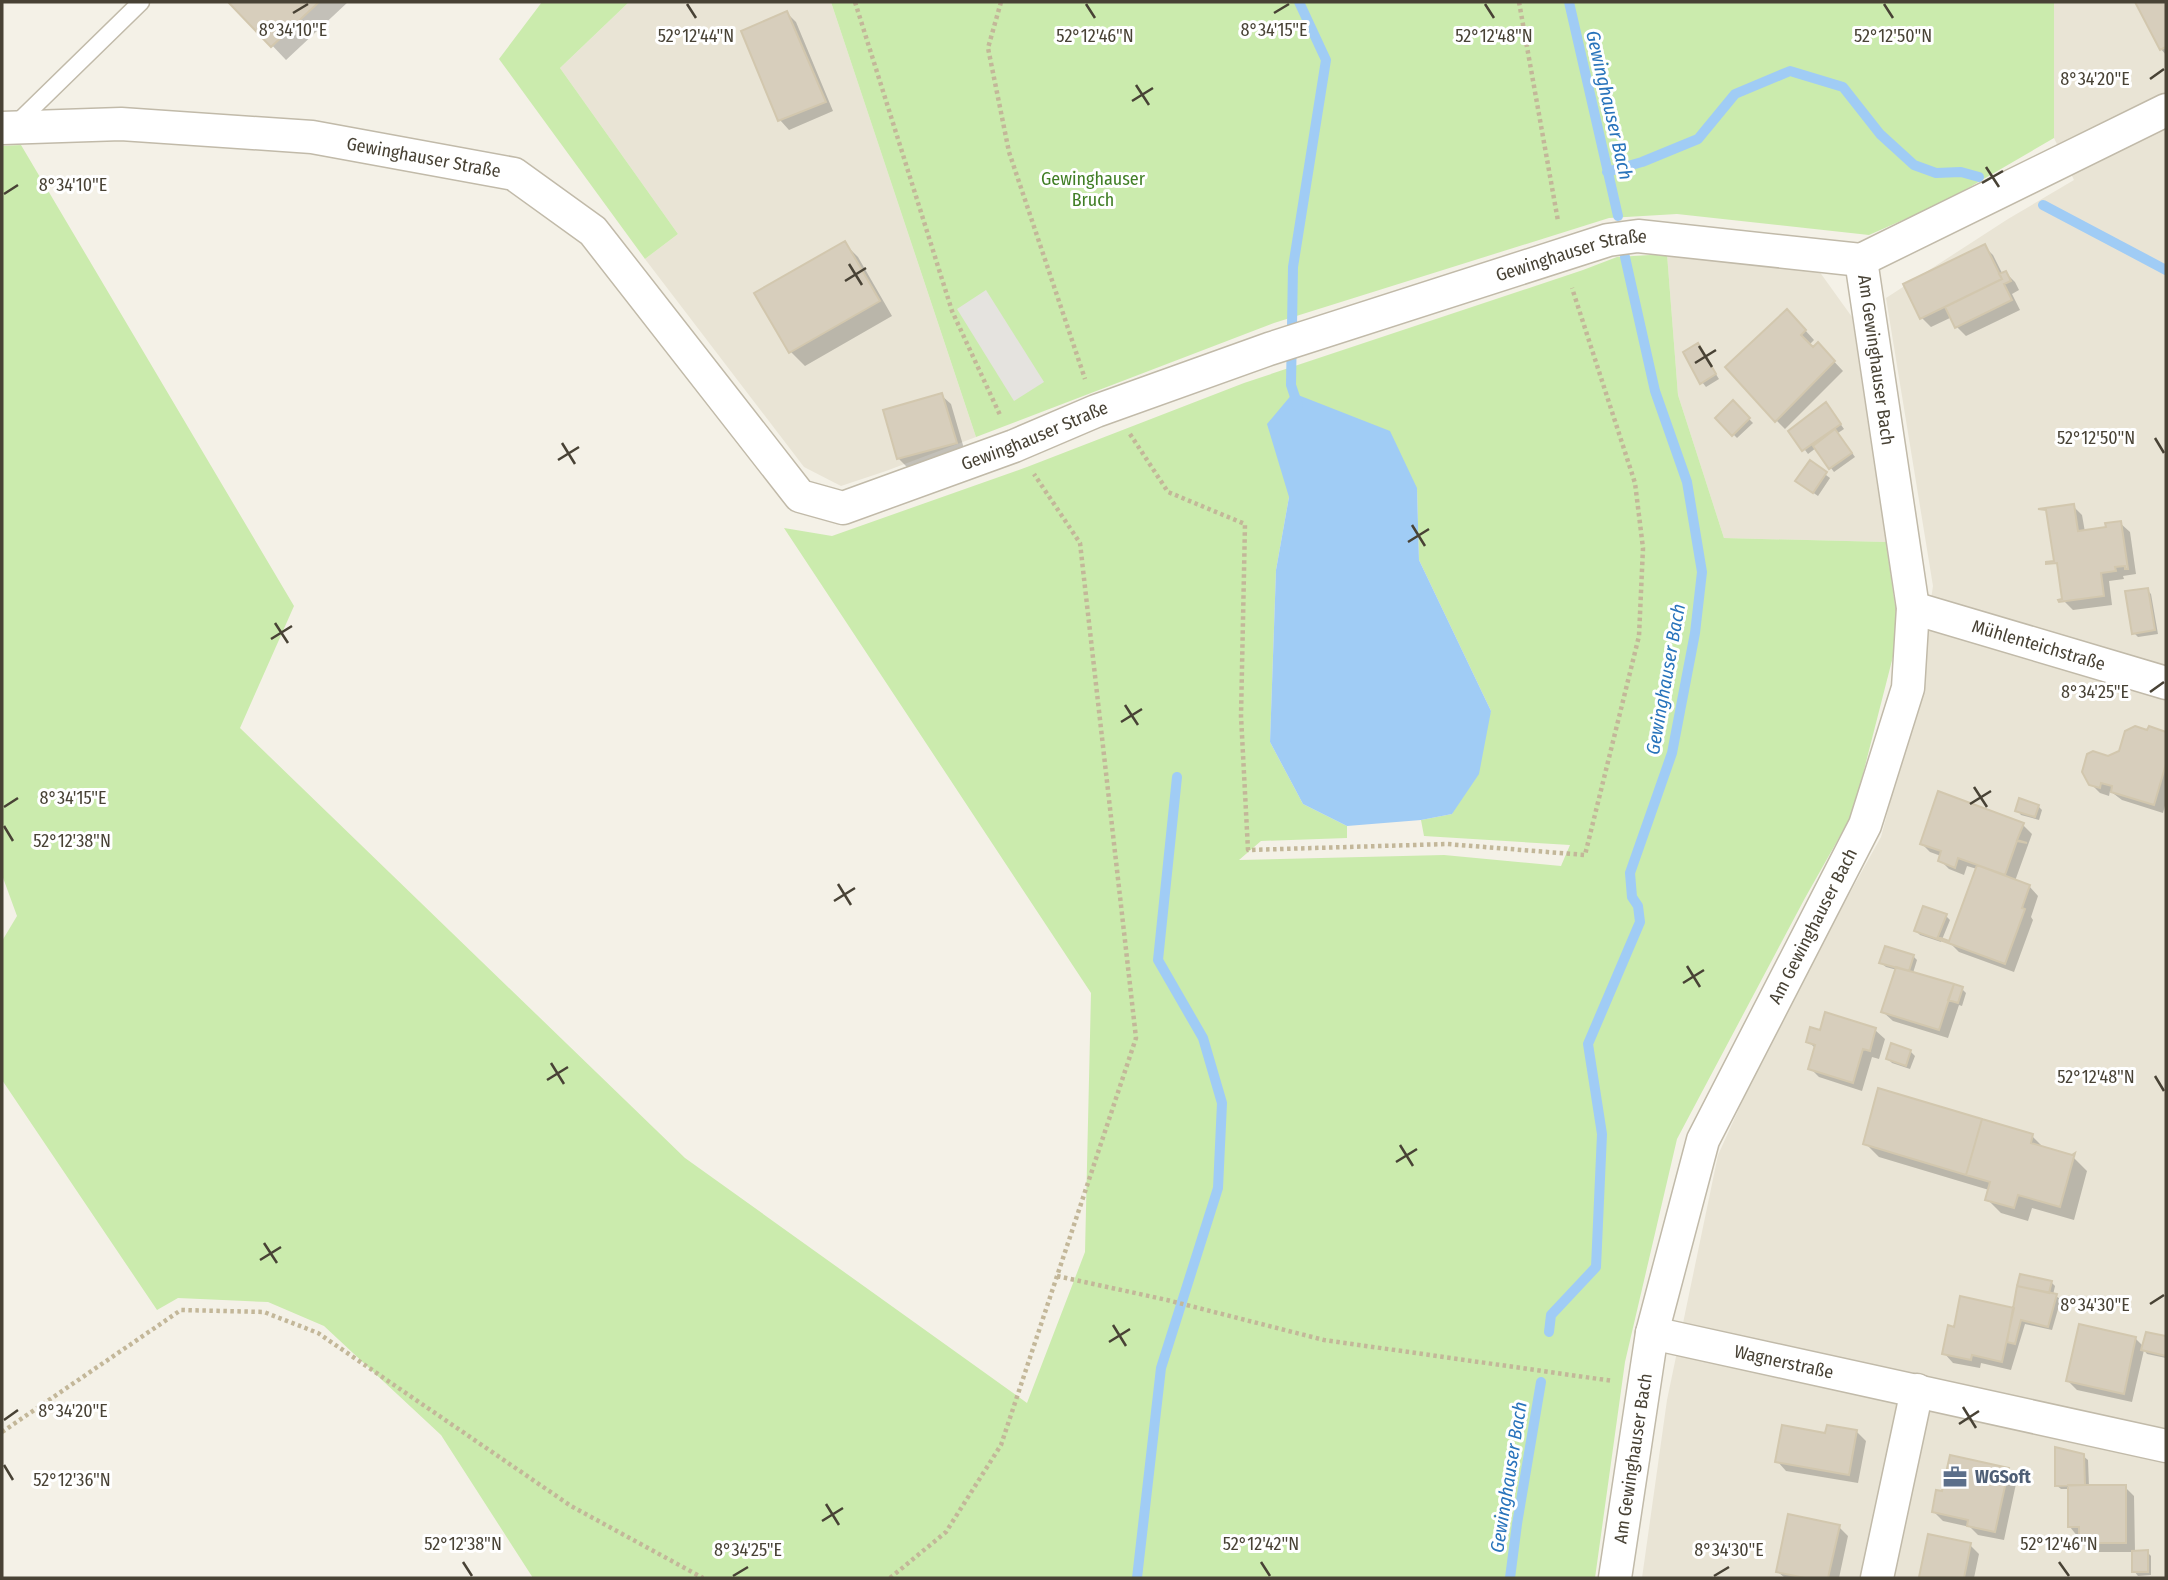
<svg xmlns="http://www.w3.org/2000/svg" width="2168" height="1580" font-family="'Fira Sans Condensed',sans-serif">
<style>
.residential{fill:#e9e4d5}
.green{fill:#cbebad;fill-rule:evenodd}
.parking{fill:#e5e3df}
.water{fill:#a0ccf5}
.shadow{fill:#0003}
.lines{fill:none;stroke-linecap:round;stroke-linejoin:round}
.stream{stroke:#a0ccf5;stroke-width:10}
.building{fill:#d7cebc;stroke:#d2c7ae;stroke-width:2}
.lane-casing{stroke:#c1baa9;stroke-width:19}
.street-casing{stroke:#c1baa9;stroke-width:35}
.path{stroke:#c3b799;stroke-width:4.5;stroke-dasharray:3.5 3.5;stroke-linecap:butt}
.lane{stroke:#fff;stroke-width:16}
.street{stroke:#fff;stroke-width:32}
.ticks{fill:none;stroke:#484235;stroke-width:2.5}
.labels{text-anchor:middle;stroke-width:6;stroke-linejoin:round;paint-order:stroke}
.street-label{font-size:18px;fill:#484235;stroke:#fff}
.park-label{font-size:18px;fill:#407e25;stroke:#fff}
.service-label{font-size:18px;font-weight:bold;fill:#4e5e75;stroke:#fff;text-anchor:start}
.water-label{font-size:19px;font-style:italic;fill:#2873bb;stroke:#fff}
.ticks-label{font-size:18px;text-anchor:middle;fill:#484235;stroke:#fff;stroke-width:6;stroke-linejoin:round;paint-order:stroke}
</style>
<rect width="100%" height="100%" fill="#f4f1e7"/>
<path class="residential" d="M 629,2 L 831,2 L 976,437 L 886,471 L 841,486 L 804,467 L 645,259 L 678,234 L 560,68 Z
M 2054,2 L 2166,2 L 2166,1578 L 1642,1578 L 1667,1400 L 1718,1155 L 1780,1018 L 1881,837 L 1913,715 L 1933,586 L 1886,298 L 2008,219 L 2074,180 L 2054,138 Z
M 1667,254 L 1708,260 L 1819,271 L 1852,317 L 1886,542 L 1724,538 L 1678,395 Z"/>
<path class="green" d="M 542,2 L 629,2 L 560,68 L 678,234 L 645,259 L 499,59 Z
M 831,2 L 2054,2 L 2054,138 L 1944,202 L 1869,235 L 1677,214 L 1609,218 L 1274,323 L 976,437 Z
M 21,145 L 294,606 L 240,728 L 685,1158 L 1027,1403 L 1085,1252 L 1091,993 L 784,528 L 832,536 L 1027,467 L 1244,383 L 1583,270 L 1617,257 L 1667,254 L 1678,395 L 1724,538 L 1886,542 L 1899,633 L 1853,813 L 1805,898 L 1677,1139 L 1625,1362 L 1595,1578 L 533,1578 L 441,1435 L 324,1326 L 268,1302 L 178,1298 L 157,1310 L 2,1080 L 2,941 L 17,916 L 2,875 L 2,146 ZM 1417,488 L 1419,560 L 1491,711 L 1452,814 L 1421,820 L 1424,836 L 1570,845 L 1561,866 L 1444,855 L 1239,860 L 1261,841 L 1347,838 L 1347,826 L 1303,804 L 1270,742 L 1276,570 L 1289,497 Z"/>
<path class="parking" d="M 986,290 L 1044,382 L 1014,401 L 957,309 Z"/>
<path class="water" d="M 1293,393 L 1390,431 L 1417,488 L 1419,560 L 1491,711 L 1479,774 L 1452,814 L 1421,820 L 1347,826 L 1303,804 L 1270,742 L 1276,570 L 1289,497 L 1267,424 Z"/>
<path class="shadow" d="M 231,2 L 348,2 L 286,60 Z
M 2137,2 L 2166,2 L 2166,55 L 2161,49 Z
M 787,13 L 796,22 L 833,111 L 789,130 L 780,120 L 743,31 Z
M 844,243 L 858,257 L 892,316 L 805,366 L 791,352 L 757,293 Z
M 1984,246 L 1993,255 L 2003,275 L 2006,273 L 2015,282 L 2019,290 L 2012,294 L 2020,310 L 1966,336 L 1957,327 L 1952,317 L 1931,327 L 1922,318 L 1905,285 Z
M 1796,320 L 1814,340 L 1809,345 L 1813,349 L 1827,354 L 1843,371 L 1785,429 L 1776,420 Z
M 1698,346 L 1719,379 L 1706,387 L 1702,382 Z
M 941,395 L 951,404 L 965,452 L 908,468 L 899,459 L 886,411 Z
M 1733,403 L 1753,423 L 1737,438 L 1717,418 Z
M 1830,409 L 1844,429 L 1838,433 L 1855,457 L 1834,472 L 1816,448 L 1808,454 L 1791,431 Z
M 1810,463 L 1830,478 L 1818,496 L 1802,485 Z
M 2073,506 L 2082,515 L 2085,532 L 2108,529 L 2120,523 L 2130,532 L 2136,574 L 2123,576 L 2124,579 L 2109,581 L 2112,605 L 2073,610 L 2064,601 Z
M 2147,590 L 2151,594 L 2158,634 L 2138,637 L 2134,633 Z
M 2150,729 L 2166,733 L 2166,802 L 2163,813 L 2122,800 L 2110,791 L 2109,796 L 2100,793 L 2090,783 L 2108,758 L 2148,732 Z
M 2038,806 L 2042,810 L 2039,820 L 2021,815 L 2017,810 Z
M 2023,825 L 2032,834 L 2015,881 L 2029,886 L 2038,896 L 2031,917 L 2033,920 L 2014,972 L 1959,952 L 1950,943 L 1977,869 L 1967,866 L 1964,875 L 1949,869 L 1940,860 L 1941,856 L 1930,852 L 1921,843 Z
M 1946,916 L 1950,920 L 1941,942 L 1920,935 L 1916,931 Z
M 1913,956 L 1917,960 L 1913,973 L 1962,989 L 1966,993 L 1962,1006 L 1959,1005 L 1948,1038 L 1893,1021 L 1883,1012 L 1897,970 L 1886,967 L 1881,963 Z
M 1875,1030 L 1885,1039 L 1879,1059 L 1872,1057 L 1862,1091 L 1819,1077 L 1810,1068 L 1816,1049 L 1808,1041 L 1821,1032 Z
M 1910,1051 L 1915,1056 L 1910,1069 L 1892,1063 L 1888,1059 Z
M 2032,1136 L 2046,1150 L 2073,1157 L 2087,1171 L 2074,1220 L 2032,1208 L 2028,1221 L 2001,1213 L 1987,1199 L 1989,1190 L 1879,1157 L 1865,1143 Z
M 2051,1282 L 2055,1286 L 2053,1295 L 2061,1299 L 2052,1330 L 2025,1324 L 2011,1370 L 1981,1363 L 1980,1368 L 1953,1363 L 1944,1353 L 1955,1329 L 2015,1310 Z
M 2147,1334 L 2166,1338 L 2166,1358 L 2147,1354 L 2144,1350 L 2132,1402 L 2077,1390 L 2068,1381 L 2135,1338 L 2144,1347 Z
M 1856,1431 L 1866,1441 L 1858,1483 L 1786,1471 L 1777,1461 L 1827,1435 Z
M 2083,1456 L 2088,1460 L 2089,1487 L 2125,1487 L 2134,1496 L 2135,1552 L 2147,1552 L 2151,1556 L 2151,1575 L 2138,1576 L 2134,1571 L 2133,1552 L 2090,1552 L 2070,1527 L 2070,1489 L 2061,1489 L 2056,1485 Z
M 2008,1469 L 2017,1479 L 2004,1540 L 1978,1535 L 1970,1527 L 1943,1521 L 1934,1512 L 1943,1493 Z
M 1839,1527 L 1848,1536 L 1839,1578 L 1785,1578 L 1777,1571 Z
M 1970,1545 L 1979,1554 L 1974,1578 L 1923,1578 L 1921,1576 Z"/>
<g class="lines">
<path class="stream" d="M 1569,2 L 1618,216
M 1607,172 L 1642,162 L 1698,139 L 1735,94 L 1790,71 L 1843,87 L 1880,134 L 1914,165 L 1936,173 L 1961,172 L 1979,177
M 2043,205 L 2166,270
M 1298,406 L 1291,385 L 1293,267 L 1326,60 L 1299,2
M 1549,1332 L 1551,1315 L 1596,1267 L 1602,1134 L 1588,1044 L 1640,922 L 1638,906 L 1632,897 L 1630,873 L 1672,753 L 1695,633 L 1702,572 L 1687,482 L 1655,391 L 1625,257
M 1137,1578 L 1161,1368 L 1218,1188 L 1222,1103 L 1203,1038 L 1158,960 L 1177,777
M 1510,1578 L 1517,1524 L 1541,1382"/>
</g>
<path class="building" d="M 228,2 L 319,2 L 271,47 Z
M 2135,2 L 2166,2 L 2166,47 L 2160,50 Z
M 787,11 L 826,102 L 778,121 L 741,31 Z
M 845,241 L 880,301 L 789,353 L 754,293 Z
M 1985,244 L 2002,279 L 1920,319 L 1903,284 Z
M 2006,271 L 2011,281 L 2004,284 L 2012,300 L 1955,328 L 1945,307 L 2002,279 L 1999,274 Z
M 1787,309 L 1806,330 L 1801,335 L 1813,347 L 1818,342 L 1835,361 L 1775,422 L 1725,367 Z
M 1698,343 L 1716,374 L 1700,384 L 1683,352 Z
M 942,393 L 957,443 L 897,459 L 883,410 Z
M 1733,400 L 1750,418 L 1732,436 L 1715,418 Z
M 1826,402 L 1841,424 L 1802,451 L 1788,431 Z
M 1835,429 L 1852,453 L 1829,469 L 1813,446 Z
M 1810,460 L 1827,472 L 1813,493 L 1795,481 Z
M 2074,504 L 2078,531 L 2106,527 L 2105,523 L 2121,521 L 2128,569 L 2125,569 L 2125,566 L 2115,567 L 2116,571 L 2101,573 L 2104,596 L 2059,602 L 2058,600 L 2062,599 L 2057,563 L 2046,564 L 2046,562 L 2054,561 L 2046,510 L 2038,509 Z
M 2148,588 L 2155,630 L 2132,634 L 2125,591 Z
M 2135,726 L 2147,730 L 2149,726 L 2166,732 L 2166,764 L 2154,805 L 2111,792 L 2112,786 L 2101,783 L 2100,788 L 2089,785 L 2082,772 L 2087,754 L 2093,751 L 2108,756 L 2119,751 L 2125,731 Z
M 1938,791 L 2024,823 L 2017,840 L 2027,843 L 2017,841 L 2005,875 L 1958,858 L 1955,868 L 1938,861 L 1941,851 L 1920,844 Z
M 2019,798 L 2039,805 L 2035,817 L 2015,811 Z
M 1977,865 L 2030,885 L 2022,908 L 2025,909 L 2005,964 L 1937,939 L 1938,937 L 1949,941 Z
M 1923,906 L 1947,914 L 1937,939 L 1914,931 Z
M 1885,946 L 1914,955 L 1909,971 L 1879,963 Z
M 1896,967 L 1954,984 L 1939,1030 L 1881,1012 Z
M 1954,984 L 1963,987 L 1958,1003 L 1948,1000 Z
M 1825,1012 L 1876,1028 L 1870,1051 L 1863,1049 L 1853,1083 L 1808,1069 L 1815,1045 L 1806,1042 L 1810,1027 L 1820,1030 Z
M 1891,1043 L 1911,1050 L 1906,1066 L 1886,1059 Z
M 1878,1088 L 1982,1119 L 1966,1175 L 1863,1144 Z
M 1982,1119 L 2033,1134 L 2031,1143 L 2072,1155 L 2075,1153 L 2060,1207 L 2018,1195 L 2014,1208 L 1985,1200 L 1990,1182 L 1966,1175 Z
M 2020,1274 L 2052,1281 L 2049,1293 L 2017,1286 Z
M 2017,1286 L 2057,1294 L 2048,1327 L 2021,1320 L 2015,1344 L 2007,1342 Z
M 1960,1296 L 2014,1308 L 2002,1362 L 1972,1355 L 1971,1360 L 1942,1354 L 1948,1325 L 1954,1327 Z
M 2079,1324 L 2136,1337 L 2124,1394 L 2066,1381 Z
M 2146,1332 L 2166,1336 L 2166,1356 L 2141,1350 Z
M 1782,1425 L 1825,1433 L 1827,1425 L 1857,1430 L 1849,1475 L 1775,1462 Z
M 2055,1447 L 2084,1454 L 2085,1485 L 2055,1486 Z
M 1950,1455 L 2009,1468 L 1995,1532 L 1967,1526 L 1968,1520 L 1932,1512 L 1936,1490 L 1942,1491 Z
M 2068,1485 L 2126,1485 L 2126,1543 L 2079,1543 L 2079,1527 L 2068,1527 Z
M 1788,1514 L 1840,1525 L 1828,1578 L 1805,1578 L 1776,1572 Z
M 1928,1534 L 1971,1543 L 1964,1578 L 1919,1577 Z
M 2148,1550 L 2148,1572 L 2132,1572 L 2132,1551 Z"/>
<g class="lines">
<g class="lane-casing">
<path id="lane" d="M 14,126 L 141,2"/>
</g>
<g class="street-casing">
<g id="street">
<path id="s1" d="M 2,128 L 121,124 L 312,137 L 514,174 L 593,231 L 800,496 L 843,508 L 1014,446 L 1096,411 L 1269,349 L 1608,240 L 1638,236 L 1861,260 L 2166,110"/>
<path id="s2" d="M 1913,608 L 2166,683"/>
<path id="s3" d="M 1652,1333 L 2166,1446"/>
<path id="s4" d="M 1615,1578 L 1652,1333 L 1703,1140 L 1865,825 L 1908,688 L 1913,608 L 1861,260"/>
<path d="M 1877,1578 L 1917,1390"/>
</g>
</g>
<path class="path" d="M 855,2 L 952,311 L 1000,415
M 1001,2 L 988,48 L 1009,152 L 1085,379
M 1519,2 L 1558,221
M 1130,434 L 1168,492 L 1245,524 L 1241,716 L 1248,850 L 1447,844 L 1585,855 L 1639,636 L 1643,548 L 1635,483 L 1572,288
M 1057,1276 L 1167,1300 L 1324,1340 L 1613,1381
M 2,1432 L 181,1310 L 264,1312 L 318,1333 L 571,1506 L 703,1578
M 890,1578 L 946,1532 L 1001,1445 L 1136,1038 L 1080,543 L 1034,474"/>
<use href="#lane" class="lane"/>
<use href="#street" class="street"/>
</g>
<path class="ticks" d="M 687,4 L 696,18M 1086,4 L 1095,18M 1485,4 L 1494,18M 1884,4 L 1893,18M 293,13 L 308,4M 1274,13 L 1289,4M 2150,79 L 2164,69M 1136,85 L 1149,105M 1132,101 L 1153,88M 1986,167 L 1999,187M 1982,183 L 2003,171M 4,194 L 18,185M 849,264 L 862,285M 845,281 L 866,268M 1699,346 L 1712,367M 1695,363 L 1716,350M 2155,438 L 2164,453M 562,443 L 575,464M 558,460 L 579,447M 1412,525 L 1425,546M 1408,542 L 1429,529M 275,623 L 288,643M 271,639 L 292,626M 2150,692 L 2164,682M 1125,705 L 1138,725M 1121,722 L 1142,709M 1974,787 L 1987,807M 1970,804 L 1991,791M 4,807 L 18,798M 4,826 L 13,841M 838,884 L 851,905M 834,901 L 855,888M 1687,966 L 1700,987M 1683,983 L 1704,970M 551,1063 L 564,1084M 2155,1076 L 2164,1091M 547,1080 L 568,1067M 1400,1145 L 1413,1166M 1396,1162 L 1417,1149M 264,1243 L 277,1263M 260,1260 L 281,1247M 2150,1304 L 2164,1295M 1113,1325 L 1126,1346M 1109,1342 L 1130,1329M 1963,1407 L 1976,1428M 4,1420 L 18,1410M 1959,1424 L 1979,1411M 4,1465 L 13,1480M 826,1504 L 839,1525M 822,1521 L 843,1508M 463,1562 L 472,1576M 1261,1562 L 1270,1576M 2059,1562 L 2069,1576M 733,1576 L 748,1567M 1714,1576 L 1729,1567"/>
<defs>
<g id="office-bare" transform="scale(1.89)"><path d="M-6-3h4V-5.5h4V-3h4V5H-6ZM-1-4.5V-3h2v-1.5ZM-6 0V1H6V0Z" fill="#5c6f8a" stroke="#fff" stroke-width="2.5" paint-order="stroke"/></g>
</defs>
<g fill-rule="evenodd">
<use href="#office-bare" x="1955" y="1477"/>
</g>
<g class="labels">
<g class="street-label">
<text dy="6" stroke="none"><textPath href="#s1" startOffset="424">Gewinghauser Straße</textPath></text>
<text dy="6" stroke="none"><textPath href="#s1" startOffset="1766">Gewinghauser Straße</textPath></text>
<text transform="translate(1876 360) rotate(82)" y="6">Am Gewinghauser Bach</text>
<text dy="6" stroke="none"><textPath href="#s1" startOffset="1199">Gewinghauser Straße</textPath></text>
<text dy="6" stroke="none"><textPath href="#s2" startOffset="131">Mühlenteichstraße</textPath></text>
<text dy="6" stroke="none"><textPath href="#s4" startOffset="688">Am Gewinghauser Bach</textPath></text>
<text dy="6" stroke="none"><textPath href="#s3" startOffset="135">Wagnerstraße</textPath></text>
<text dy="6" stroke="none"><textPath href="#s4" startOffset="121">Am Gewinghauser Bach</textPath></text>
</g>
<g class="park-label">
<text x="1093" y="185">Gewinghauser<tspan x="1093" dy="21">Bruch</tspan></text>
</g>
<g class="service-label">
<text x="1975" y="1483">WGSoft</text>
</g>
<g class="water-label">
<text transform="translate(1610 105) rotate(77)" y="7">Gewinghauser Bach</text>
<text transform="translate(1665 679) rotate(-80)" y="7">Gewinghauser Bach</text>
<text transform="translate(1508 1477) rotate(-81)" y="7">Gewinghauser Bach</text>
</g>
</g>
<g class="ticks-label">
<text x="1274" y="36">8°34'15"E</text>
<text x="293" y="36">8°34'10"E</text>
<text x="1095" y="42">52°12'46"N</text>
<text x="696" y="42">52°12'44"N</text>
<text x="1494" y="42">52°12'48"N</text>
<text x="1893" y="42">52°12'50"N</text>
<text x="2095" y="85">8°34'20"E</text>
<text x="73" y="191">8°34'10"E</text>
<text x="2096" y="444">52°12'50"N</text>
<text x="2095" y="698">8°34'25"E</text>
<text x="73" y="804">8°34'15"E</text>
<text x="72" y="847">52°12'38"N</text>
<text x="2096" y="1083">52°12'48"N</text>
<text x="2095" y="1311">8°34'30"E</text>
<text x="73" y="1417">8°34'20"E</text>
<text x="72" y="1486">52°12'36"N</text>
<text x="463" y="1550">52°12'38"N</text>
<text x="1261" y="1550">52°12'42"N</text>
<text x="2059" y="1550">52°12'46"N</text>
<text x="748" y="1556">8°34'25"E</text>
<text x="1729" y="1556">8°34'30"E</text>
</g>
<rect width="2168" height="1580" fill="none" stroke="#484235" stroke-width="7"/>
</svg>
